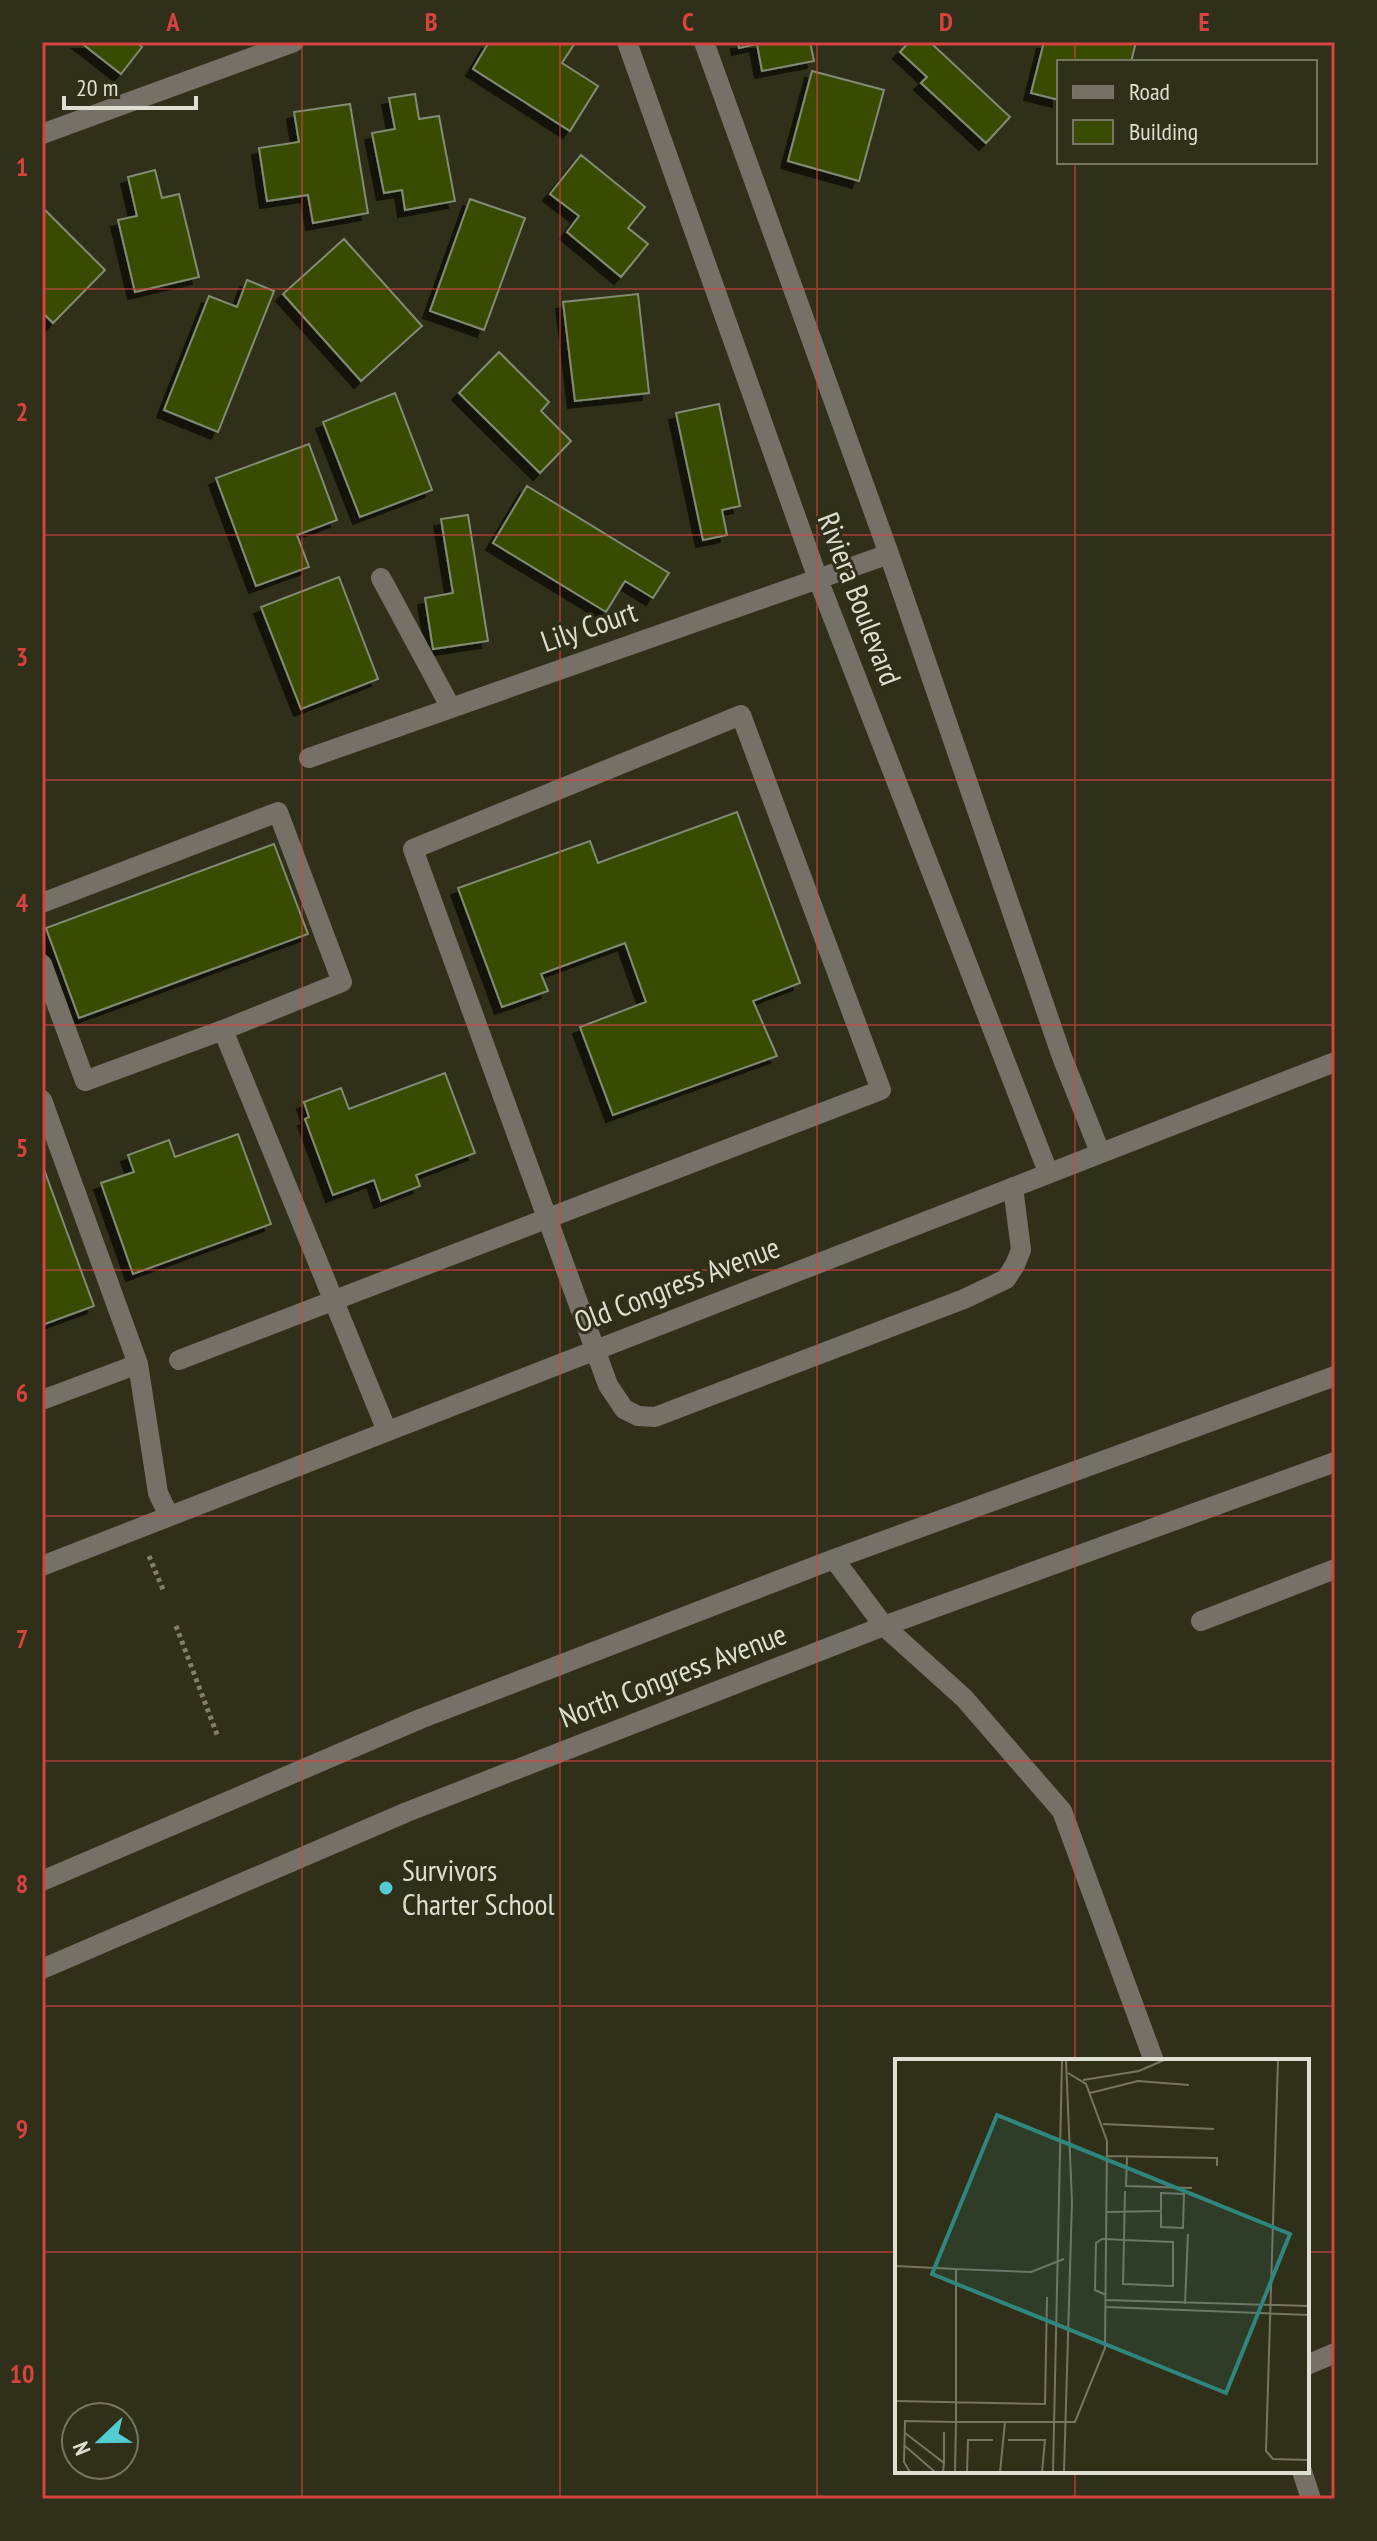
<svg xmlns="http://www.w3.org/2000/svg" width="1377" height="2541" font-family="'PT Sans Narrow',sans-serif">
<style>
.building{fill:#394c01;stroke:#828b74;stroke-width:2;filter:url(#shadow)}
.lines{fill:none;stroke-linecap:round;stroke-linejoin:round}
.path{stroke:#807f6d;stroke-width:5;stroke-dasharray:4 4;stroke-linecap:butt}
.minor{stroke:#757167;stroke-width:20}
.grid{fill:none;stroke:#d74341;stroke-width:2;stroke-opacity:0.55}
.poi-dot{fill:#52ccd0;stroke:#302f19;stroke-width:3}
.labels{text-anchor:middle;stroke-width:6;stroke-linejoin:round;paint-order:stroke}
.street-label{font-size:30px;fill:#dfdfd1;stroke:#302f19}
.poi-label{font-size:30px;fill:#dfdfd1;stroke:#302f19;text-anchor:start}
.inset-road{fill:none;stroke:#767563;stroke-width:2}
.view{fill:#2e867d;fill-opacity:0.15;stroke:#2e867d;stroke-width:4}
.inset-edge{fill:none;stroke:#dfdfd1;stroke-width:4}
.neatline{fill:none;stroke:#d74341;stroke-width:3}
.grid-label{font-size:26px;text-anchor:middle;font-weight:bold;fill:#d74341}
</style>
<defs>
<filter id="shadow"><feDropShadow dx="-7" dy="7" stdDeviation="0" flood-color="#0009"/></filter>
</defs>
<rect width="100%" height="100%" fill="#302f19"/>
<path class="building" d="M 80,42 L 136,42 L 142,47 L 121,74 Z
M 489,42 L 575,43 L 562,63 L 598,86 L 570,131 L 473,69 Z
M 738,42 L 810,42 L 814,61 L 762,71 L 757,44 L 739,48 Z
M 909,42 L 930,42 L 1010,117 L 986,143 L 921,83 L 927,77 L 900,52 Z
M 1044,42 L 1136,42 L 1131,62 L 1059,62 L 1059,100 L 1031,93 Z
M 812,71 L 884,90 L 859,181 L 788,161 Z
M 415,94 L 419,119 L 439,116 L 455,201 L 405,210 L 402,190 L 384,193 L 372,133 L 395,129 L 389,98 Z
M 350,104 L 368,213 L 313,223 L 308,195 L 267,201 L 259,148 L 299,142 L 294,112 Z
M 581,155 L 645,207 L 628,228 L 648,244 L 621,277 L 567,232 L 579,216 L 550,194 Z
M 155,170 L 162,198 L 179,194 L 199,277 L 135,292 L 118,220 L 137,216 L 128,177 Z
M 470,199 L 525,218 L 484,330 L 430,311 Z
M 42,207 L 105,270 L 53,323 L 42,312 Z
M 344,239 L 422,326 L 361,381 L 283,294 Z
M 247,280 L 274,291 L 218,432 L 164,410 L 209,296 L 237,307 Z
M 638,294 L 649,393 L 575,401 L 563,302 Z
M 499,352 L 549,402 L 541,411 L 571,441 L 540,473 L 459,393 Z
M 395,393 L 432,490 L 360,517 L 323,422 Z
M 719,404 L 740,506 L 722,510 L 727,535 L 703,540 L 676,413 Z
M 309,444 L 337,520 L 297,535 L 309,567 L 256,586 L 216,478 Z
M 527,486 L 669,573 L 653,598 L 625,581 L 606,612 L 493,543 Z
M 468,515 L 488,641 L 433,649 L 425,598 L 453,593 L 441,519 Z
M 339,577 L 378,679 L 301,709 L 261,607 Z
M 737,812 L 800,983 L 753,1001 L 777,1056 L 613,1115 L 580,1027 L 646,1002 L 625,943 L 541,974 L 548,991 L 502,1007 L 458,888 L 590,841 L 598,863 Z
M 274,844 L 308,934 L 79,1018 L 46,928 Z
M 445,1073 L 475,1153 L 416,1175 L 420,1186 L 381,1201 L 374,1180 L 333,1195 L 305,1119 L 309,1117 L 304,1102 L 341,1088 L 349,1109 Z
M 238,1134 L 271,1224 L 133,1274 L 101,1183 L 134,1172 L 128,1155 L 169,1140 L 175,1157 Z
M 42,1164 L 94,1306 L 42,1325 Z"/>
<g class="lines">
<path class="path" d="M 149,1556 L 164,1592
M 176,1626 L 218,1737"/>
<path class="minor" d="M 627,42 L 818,579 L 1048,1172
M 704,42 L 889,554 L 1062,1057 L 1100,1152
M 42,134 L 294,42
M 381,578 L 451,708
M 309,758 L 889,554
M 42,903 L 278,812 L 342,982 L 223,1030 L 85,1081 L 42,964
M 223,1030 L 387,1431
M 42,1100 L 138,1364 L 42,1400
M 179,1360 L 881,1090 L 741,715 L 413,849 L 608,1385 L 624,1409 L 638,1416 L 655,1417 L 964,1299 L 1006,1279 L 1015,1265 L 1021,1250 L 1013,1187
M 138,1364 L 158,1493 L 169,1516
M 834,1559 L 884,1626 L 964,1698 L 1062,1811 L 1154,2061
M 42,1566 L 1335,1062
M 1201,1621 L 1335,1569
M 42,1881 L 420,1719 L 834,1559 L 1335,1376
M 42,1969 L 407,1812 L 884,1626 L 1335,1462
M 1307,2365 L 1335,2353
M 1302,2471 L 1311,2499"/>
</g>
<path class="grid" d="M 302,42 L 302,2499M 560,42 L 560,2499M 817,42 L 817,2499M 1075,42 L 1075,62M 1075,162 L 1075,2061M 42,289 L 1335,289M 42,535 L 1335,535M 42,780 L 1335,780M 42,1025 L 1335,1025M 42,1270 L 1335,1270M 42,1516 L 1335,1516M 42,1761 L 1335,1761M 42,2006 L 1335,2006M 42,2252 L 897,2252M 1307,2252 L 1335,2252M 1075,2471 L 1075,2499"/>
<circle class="poi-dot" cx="386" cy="1888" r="8"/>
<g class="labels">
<g class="street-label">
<text transform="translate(859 599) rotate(69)" y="10">Riviera Boulevard</text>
<text transform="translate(589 627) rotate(-19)" y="10">Lily Court</text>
<text transform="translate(677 1285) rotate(-21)" y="10">Old Congress Avenue</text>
<text transform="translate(673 1676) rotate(-21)" y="10">North Congress Avenue</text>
</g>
<g class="poi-label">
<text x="402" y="1881">Survivors<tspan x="402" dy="34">Charter School</tspan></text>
</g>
</g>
<g transform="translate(895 2059)">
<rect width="414" height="414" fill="#302f19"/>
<path class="inset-road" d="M 383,1 L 371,392 L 378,400 L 414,401M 188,21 L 244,12 L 269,1M 195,34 L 243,22 L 294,26M 208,65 L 319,70M 212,97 L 322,99 L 322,107M 232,98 L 231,127 L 297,129M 212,153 L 266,152 L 266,134 L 289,135 L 288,169 L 266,168 L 266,152M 0,207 L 61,210M 211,236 L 200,231 L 201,184 L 207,180 L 211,180 L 229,181 L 278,183 L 278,227 L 228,225 L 229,181 L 230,132M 211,241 L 414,247M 290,245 L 293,175M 211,248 L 414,256M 0,342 L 150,345 L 152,238M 10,374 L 49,404 L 48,413M 113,381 L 150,381 L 147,413M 10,387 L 40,413M 49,404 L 49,373M 15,413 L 9,403 L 10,362 L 61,363 L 61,210 L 136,213 L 169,200M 60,413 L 61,363 L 180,363 L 210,289 L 212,82 L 191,25 L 173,14M 72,413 L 73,381 L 98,381M 105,413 L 110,363M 158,413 L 167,1M 169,413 L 177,143 L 171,1"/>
<path class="view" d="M 102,56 L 395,175 L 331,334 L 37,215 Z"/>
<rect width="414" height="414" class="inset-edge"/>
</g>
<rect width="1377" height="2541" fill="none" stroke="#302f19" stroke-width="88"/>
<rect x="1057" y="60" width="260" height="104" fill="#302f19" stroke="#767563" stroke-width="2"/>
<rect x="1073" y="86" width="40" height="12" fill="#757167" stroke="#767563" stroke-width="2"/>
<text x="1129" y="100" font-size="24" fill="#dfdfd1">Road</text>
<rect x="1073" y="120" width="40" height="24" fill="#394c01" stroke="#767563" stroke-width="2"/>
<text x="1129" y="140" font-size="24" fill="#dfdfd1">Building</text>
<g transform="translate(100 2441) rotate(248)"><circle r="38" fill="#302f19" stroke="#767563" stroke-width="2"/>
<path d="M0-6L14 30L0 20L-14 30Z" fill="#52ccd0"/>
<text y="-12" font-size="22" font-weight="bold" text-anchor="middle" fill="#dfdfd1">N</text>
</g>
<path d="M64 96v12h132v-12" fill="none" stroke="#dfdfd1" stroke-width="4"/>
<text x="76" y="96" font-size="24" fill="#dfdfd1" stroke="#302f19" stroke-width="6" paint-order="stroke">20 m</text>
<rect x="44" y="44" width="1289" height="2453" class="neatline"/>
<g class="grid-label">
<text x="173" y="31">A</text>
<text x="431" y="31">B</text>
<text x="688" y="31">C</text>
<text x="946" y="31">D</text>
<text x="1204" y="31">E</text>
<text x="22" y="176">1</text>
<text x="22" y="421">2</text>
<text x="22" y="666">3</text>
<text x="22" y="912">4</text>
<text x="22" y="1157">5</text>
<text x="22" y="1402">6</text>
<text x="22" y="1648">7</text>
<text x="22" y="1893">8</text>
<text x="22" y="2138">9</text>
<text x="22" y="2383">10</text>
</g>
</svg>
